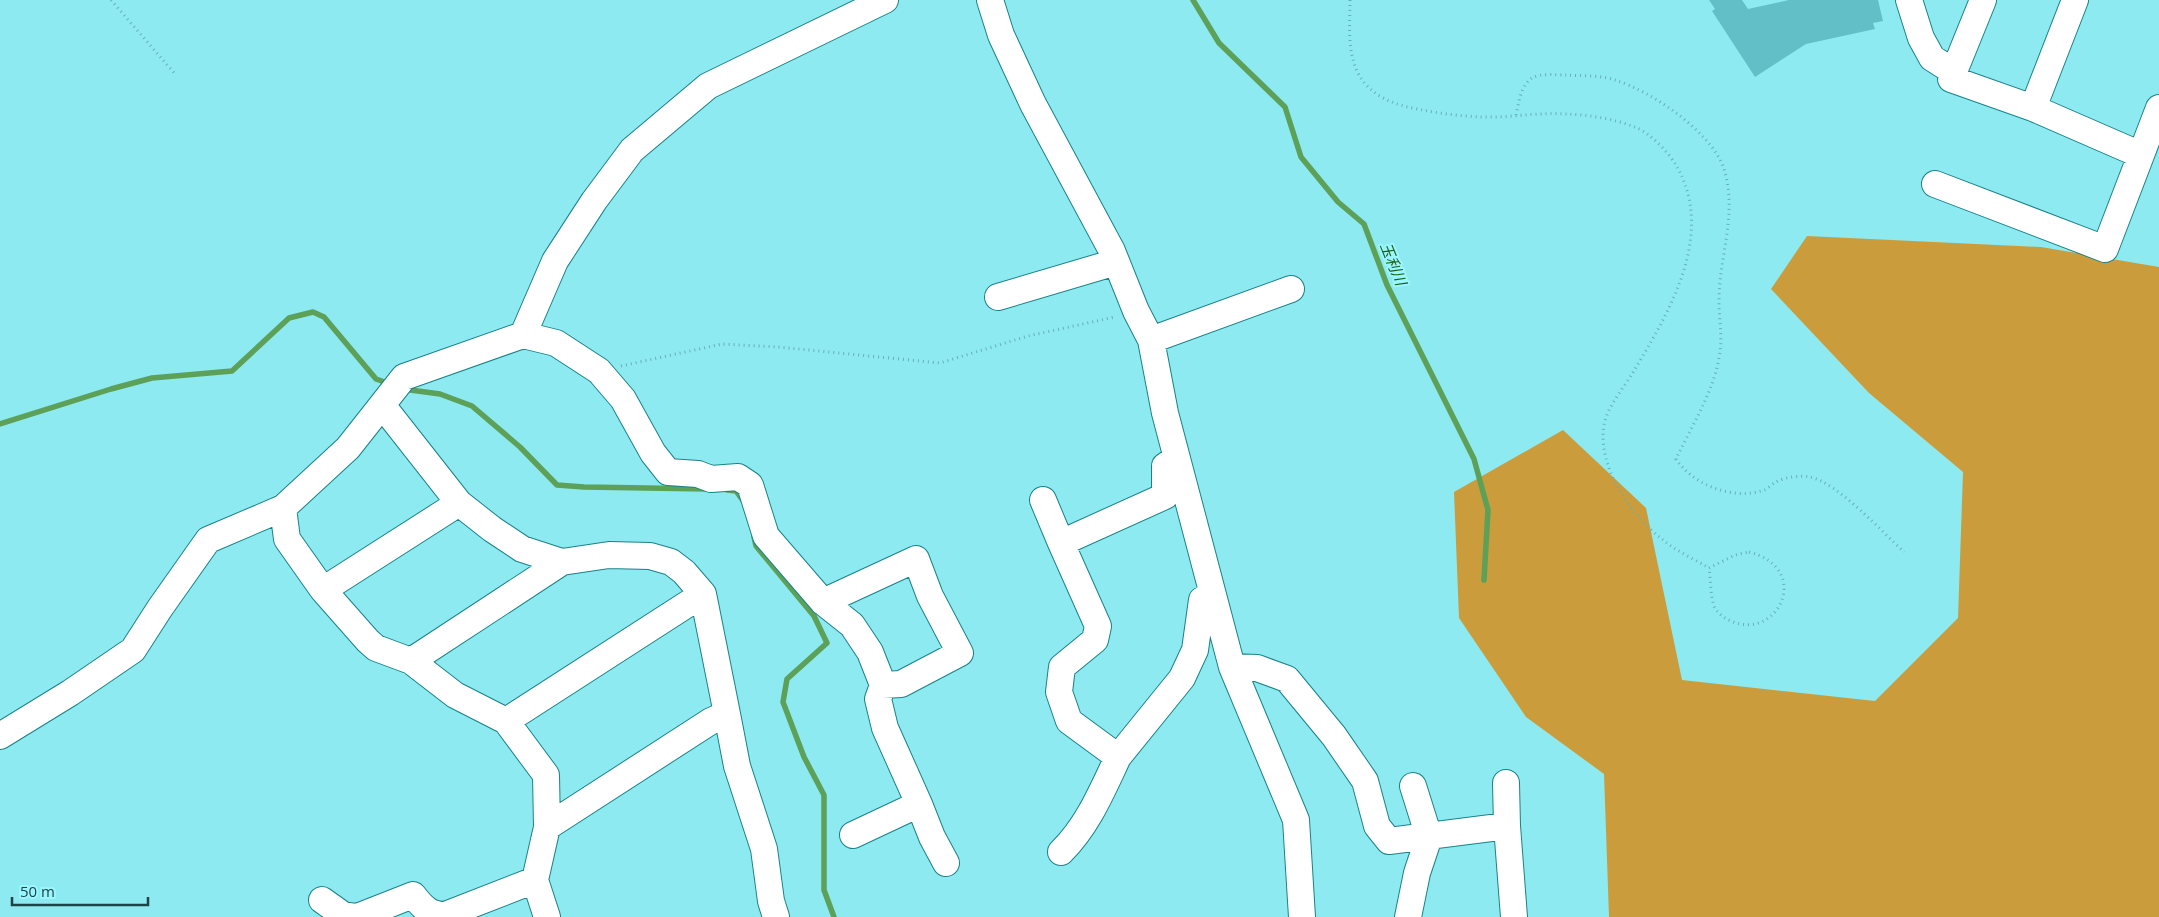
<svg xmlns="http://www.w3.org/2000/svg" width="2159" height="917" font-family="'Open Sans','Noto Sans JP',sans-serif">
<style>
.forest{fill:#cb9c3c}
.lines{fill:none;stroke-linecap:round;stroke-linejoin:round}
.stream{stroke:#5da058;stroke-width:5.5}
.building{fill:#63bfc7}
.minor-casing{stroke:#198289;stroke-width:28}
.path{stroke:#66b0b5;stroke-width:3;stroke-dasharray:1 4;stroke-linecap:butt}
.minor{stroke:#fff;stroke-width:26}
.labels{text-anchor:middle;stroke-width:4;stroke-linejoin:round;paint-order:stroke}
.water-label{font-size:15px;font-style:italic;fill:#1d601a;stroke:#9bf7ff}
</style>
<rect width="100%" height="100%" fill="#8eeaf1"/>
<path class="forest" d="M 1807,236 L 2041,247 L 2159,267 L 2159,917 L 1609,917 L 1604,774 L 1526,717 L 1459,618 L 1454,492 L 1563,430 L 1646,508 L 1682,680 L 1875,701 L 1958,618 L 1963,472 L 1869,393 L 1771,289 Z"/>
<g class="lines">
<path class="stream" d="M 1193,0 L 1219,43 L 1285,107 L 1301,157 L 1338,202 L 1364,224 L 1387,285 L 1474,459 L 1488,510 L 1484,580
M 403,389 L 440,394 L 472,406 L 520,447 L 557,485 L 584,487 L 708,489
M 0,424 L 111,389 L 152,378 L 232,371 L 289,318 L 313,312 L 324,317 L 376,379 L 390,384
M 727,490 L 736,491 L 744,502
M 754,537 L 756,546 L 814,616 L 827,643 L 787,679 L 783,702 L 804,757 L 824,795 L 824,890 L 834,917"/>
</g>
<path class="building" d="M 1709,0 L 1742,0 L 1748,9 L 1789,0 L 1878,0 L 1883,21 L 1873,23 L 1875,29 L 1806,44 L 1755,77 L 1712,11 L 1715,9 Z"/>
<g class="lines">
<g class="minor-casing">
<path id="minor" d="M 990,0 L 1001,35 L 1033,104 L 1112,251 L 1136,311 L 1151,340 L 1165,413 L 1232,667 L 1296,820 L 1302,917
M 1909,0 L 1921,38 L 1932,58 L 1954,72
M 1983,0 L 1951,79 L 2033,108 L 2141,155 L 2159,108
M 2033,108 L 2075,0
M 1935,184 L 2105,249 L 2141,155
M 998,297 L 1116,262
M 523,335 L 555,261 L 594,201 L 632,150 L 708,86 L 885,0
M 1151,340 L 1291,289
M 382,405 L 459,503 L 492,529 L 522,549 L 562,562 L 609,555 L 650,556 L 671,562 L 684,572 L 703,594 L 727,714 L 711,721 L 547,827
M 1177,458 L 1165,466 L 1165,496 L 1061,543 L 1098,626 L 1095,640 L 1062,667 L 1059,692 L 1069,721 L 1118,757 L 1182,678 L 1195,650 L 1202,600 L 1212,594
M 1043,500 L 1061,543
M 283,508 L 287,539 L 323,590 L 368,641 L 376,648 L 411,661 L 455,695 L 506,721 L 546,775 L 547,827 L 535,880 L 547,917
M 323,590 L 459,503
M 411,661 L 562,562
M 1232,667 L 1257,668 L 1287,679 L 1334,736 L 1365,781 L 1377,826 L 1389,841 L 1507,826 L 1514,917
M 727,714 L 737,766 L 764,849 L 771,901 L 776,917
M 506,721 L 703,594
M 0,736 L 70,693 L 133,650 L 160,608 L 208,540 L 283,508 L 348,448 L 404,377 L 523,335 L 556,343 L 599,371 L 623,399 L 653,453 L 668,472 L 698,474 L 711,479 L 738,477 L 750,485 L 766,536 L 823,602 L 852,625 L 870,652 L 883,685 L 901,684 L 960,653 L 930,596 L 916,559 L 823,602
M 1506,783 L 1507,826
M 919,804 L 932,837 L 946,863
M 853,835 L 919,804 L 885,728 L 878,699 L 883,685
M 1061,852 C 1088,825 1102,791 1118,757
M 322,900 L 343,915 L 357,917 L 413,895 C 423,908 430,915 445,915 L 535,880
M 1408,917 L 1417,873 L 1429,837 L 1413,786"/>
</g>
<path class="path" d="M 111,0 L 175,74
M 1350,0 C 1350,23 1347,49 1357,71 C 1369,97 1397,106 1423,110 C 1442,114 1462,116 1481,117 C 1510,118 1538,112 1567,114 C 1589,115 1616,119 1637,128 C 1651,134 1668,152 1676,165 C 1717,235 1668,314 1632,374 C 1623,389 1607,407 1604,425 C 1597,468 1631,515 1663,540 C 1676,551 1694,559 1709,568
M 1516,115 C 1519,103 1520,86 1532,78 C 1540,73 1557,75 1566,75 C 1582,76 1600,75 1615,80 C 1651,91 1712,132 1724,169 C 1738,214 1719,256 1719,301 C 1719,320 1723,338 1719,358 C 1713,393 1691,427 1676,459 C 1693,485 1734,501 1764,490 C 1768,489 1772,484 1776,482 C 1785,477 1800,475 1810,477 C 1838,483 1881,531 1904,552
M 621,366 L 722,344 L 778,347 L 940,363 L 1028,336 L 1115,317
M 1749,552 C 1814,569 1777,642 1731,621 C 1724,618 1717,613 1714,606 C 1710,594 1711,580 1709,568 L 1735,555 Z"/>
<use href="#minor" class="minor"/>
</g>
<g class="labels">
<g class="water-label">
<text transform="translate(1393 264) rotate(68)" y="5">玉利川</text>
</g>
</g>
<path d="M12 897v8h136v-8" fill="none" stroke="#1c4346" stroke-width="2.5"/>
<text x="20" y="897" font-size="15" fill="#1c4346" stroke="#9bf7ff" stroke-width="4" paint-order="stroke">50 m</text>
</svg>
